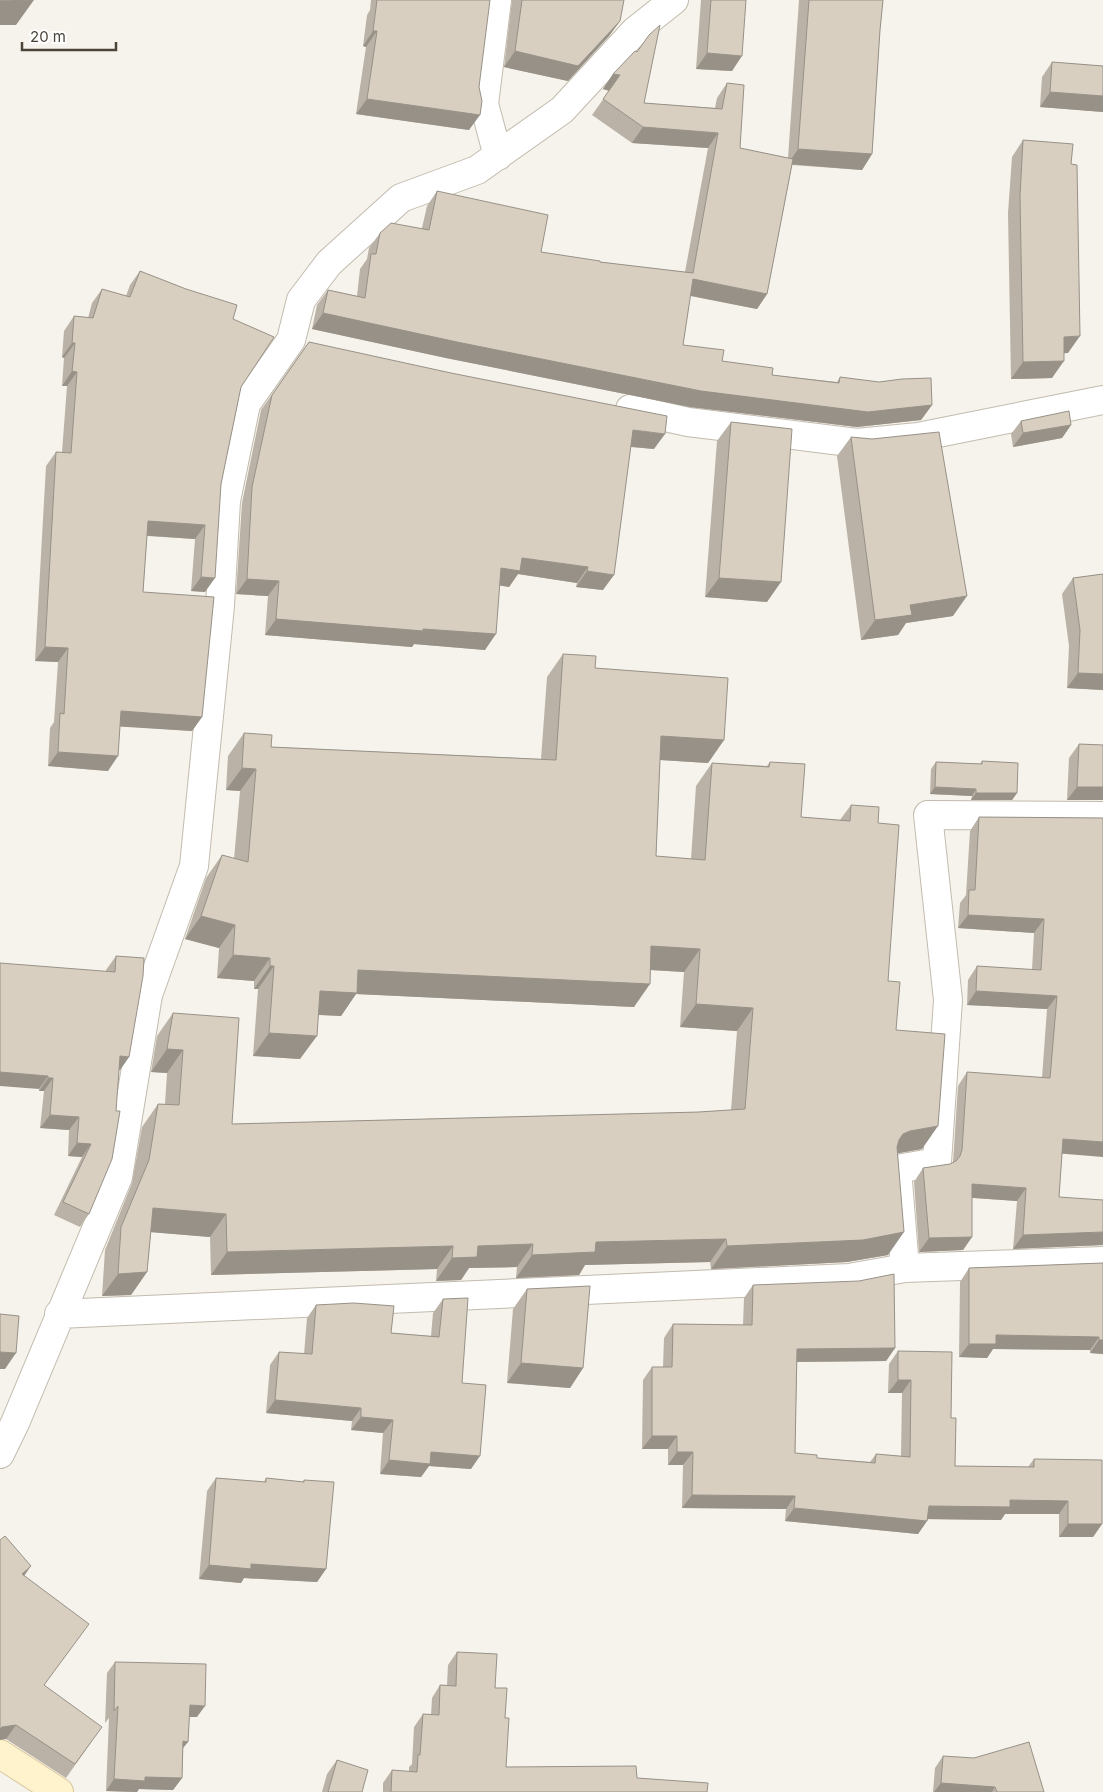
<svg xmlns="http://www.w3.org/2000/svg" width="1103" height="1792" font-family="Inter,sans-serif">
<style>
.lines{fill:none;stroke-linecap:round;stroke-linejoin:round}
.street-casing{stroke:#c2bbae;stroke-width:30}
.secondary-casing{stroke:#d6c79b;stroke-width:30}
.street{stroke:#fff;stroke-width:28}
.secondary{stroke:#fff3cd;stroke-width:28}
.wall{fill:#bab2a6}
.shaded-wall{fill:#979187}
.building{fill:#d8cfc1;stroke:#979187}
</style>
<rect width="100%" height="100%" fill="#f6f3ec"/>
<g class="lines">
<g class="street-casing">
<path id="street" d="M 497,0 L 484,104 L 498,156
M 630,409 L 688,422 L 857,443 L 918,437 L 1103,400
M 905,1268 L 897,1169 L 937,1162 L 948,1000 L 928,815 L 1103,816
M 59,1314 L 849,1278 L 905,1268 L 1103,1261
M 0,1454 L 15,1423 L 118,1177 L 148,995 L 194,866 L 220,606 L 226,501 L 246,404 L 291,340 L 301,300 L 329,263 L 401,198 L 477,170 L 562,110 L 635,31 L 674,0"/>
</g>
<g class="secondary-casing">
<path id="secondary" d="M 0,1754 L 59,1792"/>
</g>
<use href="#street" class="street"/>
<use href="#secondary" class="secondary"/>
</g>
<path class="wall" d="M 371,0 L 490,0 L 469,130 L 356,114 L 366,47 L 363,46 L 367,15 L 370,10 Z
M 512,0 L 624,0 L 620,21 L 609,36 L 568,81 L 504,67 Z
M 701,0 L 746,0 L 732,71 L 696,69 Z
M 799,0 L 883,0 L 880,30 L 872,154 L 862,170 L 792,165 L 767,294 L 757,309 L 690,296 L 683,345 L 722,361 L 772,375 L 837,382 L 840,377 L 932,405 L 921,420 L 857,427 L 690,407 L 446,358 L 312,329 L 317,305 L 328,290 L 357,296 L 360,269 L 367,259 L 369,248 L 380,233 L 422,228 L 427,206 L 437,191 L 541,252 L 600,262 L 685,272 L 708,148 L 632,143 L 592,115 L 609,91 L 603,89 L 613,74 L 644,103 L 715,108 L 717,98 L 727,83 L 740,148 L 788,158 Z
M 1052,62 L 1103,66 L 1103,112 L 1040,107 L 1042,77 Z
M 1023,140 L 1071,164 L 1068,353 L 1064,353 L 1052,378 L 1011,379 L 1008,213 L 1012,157 Z
M 140,271 L 233,319 L 241,387 L 221,484 L 205,592 L 191,591 L 195,539 L 147,536 L 143,592 L 202,717 L 192,731 L 120,726 L 108,771 L 48,766 L 50,728 L 54,722 L 58,662 L 35,661 L 46,466 L 56,452 L 62,452 L 67,386 L 62,386 L 64,358 L 62,357 L 64,331 L 74,316 L 88,318 L 92,303 L 102,289 L 126,296 L 130,285 Z
M 309,342 L 654,449 L 631,447 L 603,590 L 576,587 L 577,583 L 518,574 L 509,587 L 500,585 L 485,650 L 414,644 L 412,647 L 265,635 L 268,596 L 236,594 L 242,503 L 261,410 Z
M 1021,421 L 1071,425 L 1062,438 L 1013,447 L 1011,434 Z
M 731,422 L 767,602 L 705,597 L 717,441 Z
M 851,437 L 953,616 L 906,623 L 898,635 L 861,640 L 837,456 Z
M 1103,574 L 1103,690 L 1067,688 L 1069,646 L 1062,594 L 1073,578 Z
M 563,654 L 595,668 L 724,740 L 708,763 L 660,760 L 656,856 L 691,859 L 696,786 L 712,763 L 767,766 L 770,762 L 801,817 L 840,820 L 851,805 L 878,823 L 888,981 L 896,1030 L 922,1149 L 898,1153 L 888,1255 L 847,1262 L 711,1269 L 710,1262 L 585,1265 L 579,1275 L 516,1278 L 517,1267 L 469,1268 L 461,1280 L 436,1281 L 437,1269 L 211,1275 L 210,1237 L 151,1232 L 147,1272 L 131,1295 L 102,1296 L 105,1250 L 132,1183 L 142,1127 L 158,1104 L 165,1104 L 167,1073 L 151,1072 L 157,1036 L 173,1013 L 232,1124 L 699,1112 L 731,1110 L 737,1031 L 680,1027 L 684,972 L 650,970 L 634,1007 L 356,994 L 341,1016 L 318,1015 L 300,1059 L 253,1056 L 258,989 L 254,989 L 254,981 L 217,978 L 219,948 L 185,939 L 206,878 L 222,855 L 234,859 L 240,791 L 226,790 L 228,756 L 244,733 L 271,747 L 541,759 L 547,677 Z
M 1079,744 L 1103,745 L 1103,800 L 1067,800 L 1069,758 Z
M 982,761 L 1017,793 L 1012,800 L 971,800 L 972,796 L 930,794 L 931,769 L 936,762 L 980,764 Z
M 979,817 L 1103,818 L 1062,1153 L 1059,1197 L 1103,1245 L 1013,1249 L 1017,1201 L 972,1198 L 972,1237 L 963,1250 L 919,1252 L 914,1182 L 923,1168 L 950,1164 L 953,1162 L 958,1086 L 967,1072 L 1042,1078 L 1047,1009 L 967,1005 L 968,980 L 977,966 L 1032,970 L 1034,933 L 958,928 L 960,903 L 966,895 L 970,831 Z
M 116,956 L 129,1057 L 120,1070 L 119,1070 L 89,1214 L 80,1227 L 54,1215 L 82,1157 L 68,1156 L 69,1130 L 40,1128 L 44,1091 L 39,1091 L 39,1089 L 106,971 L 106,970 Z
M 1103,1263 L 1103,1354 L 1090,1353 L 1090,1350 L 993,1349 L 987,1358 L 959,1357 L 960,1282 L 969,1268 Z
M 753,1285 L 895,1348 L 886,1361 L 797,1362 L 795,1453 L 817,1458 L 870,1462 L 876,1454 L 901,1456 L 902,1393 L 888,1393 L 889,1364 L 898,1351 L 951,1418 L 955,1466 L 1028,1467 L 1034,1459 L 1102,1524 L 1093,1537 L 1059,1537 L 1059,1514 L 1005,1514 L 1001,1520 L 928,1519 L 927,1521 L 918,1534 L 785,1521 L 786,1509 L 682,1508 L 683,1465 L 668,1465 L 668,1449 L 642,1449 L 643,1380 L 652,1367 L 663,1367 L 664,1338 L 673,1324 L 743,1325 L 744,1298 Z
M 527,1289 L 583,1368 L 570,1388 L 507,1383 L 513,1309 Z
M 443,1299 L 462,1383 L 471,1469 L 429,1466 L 421,1477 L 380,1474 L 383,1433 L 351,1430 L 352,1421 L 266,1413 L 270,1365 L 279,1352 L 304,1354 L 307,1318 L 316,1305 L 391,1333 L 431,1336 L 433,1313 Z
M 216,1478 L 264,1482 L 266,1478 L 303,1482 L 304,1480 L 326,1569 L 317,1582 L 244,1578 L 241,1583 L 199,1579 L 207,1491 Z
M 24,1576 L 44,1685 L 92,1741 L 66,1778 L 6,1739 Z
M 457,1652 L 495,1688 L 505,1718 L 506,1767 L 637,1778 L 707,1792 L 383,1792 L 383,1783 L 392,1770 L 409,1772 L 409,1767 L 412,1764 L 414,1727 L 423,1714 L 431,1715 L 432,1698 L 440,1685 L 447,1685 L 448,1665 Z
M 115,1662 L 197,1717 L 189,1717 L 183,1748 L 182,1778 L 173,1790 L 139,1789 L 137,1792 L 106,1791 L 109,1718 L 105,1723 L 107,1673 Z
M 943,1756 L 1044,1792 L 933,1792 L 935,1768 Z
M 337,1760 L 362,1792 L 322,1792 L 327,1774 Z"/>
<path class="shaded-wall" d="M 34,0 L 16,25 L 0,25 L 0,1 Z
M 620,21 L 609,36 L 568,81 L 504,67 L 515,51 Z
M 373,31 L 377,31 L 366,47 L 363,46 Z
M 707,53 L 742,56 L 732,71 L 696,69 Z
M 613,74 L 620,75 L 610,91 L 603,89 Z
M 1050,92 L 1103,96 L 1103,112 L 1040,107 Z
M 367,99 L 480,115 L 469,130 L 356,114 Z
M 643,127 L 718,133 L 708,148 L 632,143 Z
M 798,149 L 872,154 L 862,170 L 788,164 Z
M 693,279 L 767,294 L 757,309 L 682,294 Z
M 323,313 L 932,405 L 921,420 L 857,427 L 690,407 L 446,358 L 312,329 Z
M 1080,336 L 1068,353 L 1052,354 L 1064,337 Z
M 72,343 L 75,343 L 64,358 L 62,357 Z
M 1064,361 L 1052,378 L 1011,379 L 1023,362 Z
M 72,371 L 77,372 L 67,386 L 62,386 Z
M 1071,425 L 1062,438 L 1013,447 L 1023,433 Z
M 633,430 L 665,434 L 654,449 L 622,446 Z
M 148,521 L 205,525 L 195,539 L 138,535 Z
M 522,558 L 588,567 L 577,583 L 518,574 L 509,587 L 490,584 L 501,568 Z
M 587,571 L 614,575 L 603,590 L 576,587 Z
M 201,577 L 215,578 L 205,592 L 191,591 Z
M 719,578 L 781,582 L 767,602 L 705,597 Z
M 247,579 L 279,581 L 268,596 L 236,594 Z
M 967,596 L 953,616 L 906,623 L 898,635 L 861,640 L 875,620 L 910,605 Z
M 276,619 L 423,629 L 496,634 L 485,650 L 414,644 L 412,647 L 265,635 Z
M 45,647 L 68,648 L 58,662 L 35,661 Z
M 1078,673 L 1103,674 L 1103,690 L 1067,688 Z
M 121,711 L 202,717 L 192,731 L 111,726 Z
M 661,736 L 724,740 L 708,763 L 645,759 Z
M 58,752 L 118,756 L 108,771 L 48,766 Z
M 242,768 L 256,769 L 240,791 L 226,790 Z
M 935,787 L 976,789 L 972,796 L 930,794 Z
M 1077,787 L 1103,787 L 1103,800 L 1067,800 Z
M 976,793 L 1017,793 L 1012,800 L 971,800 Z
M 968,915 L 1044,919 L 1034,933 L 958,928 Z
M 201,916 L 235,925 L 219,948 L 185,939 Z
M 651,946 L 700,949 L 684,972 L 635,969 Z
M 233,955 L 270,958 L 254,981 L 217,978 Z
M 270,966 L 274,966 L 258,989 L 254,989 Z
M 358,970 L 650,984 L 634,1007 L 356,994 L 341,1016 L 304,1014 L 320,991 Z
M 976,991 L 1057,996 L 1047,1009 L 967,1005 Z
M 696,1004 L 753,1008 L 737,1031 L 680,1027 Z
M 269,1033 L 317,1036 L 300,1059 L 253,1056 Z
M 167,1049 L 183,1050 L 167,1073 L 151,1072 Z
M 120,1056 L 129,1057 L 120,1070 L 110,1069 Z
M 0,1072 L 48,1076 L 39,1089 L 0,1086 Z
M 48,1078 L 53,1078 L 44,1091 L 39,1091 Z
M 50,1115 L 79,1117 L 69,1130 L 40,1128 Z
M 938,1126 L 922,1149 L 894,1154 L 887,1157 L 903,1134 L 910,1131 Z
M 1063,1139 L 1103,1142 L 1103,1157 L 1054,1153 Z
M 77,1143 L 91,1144 L 82,1157 L 68,1156 Z
M 972,1184 L 1026,1188 L 1017,1201 L 962,1197 Z
M 153,1208 L 226,1214 L 210,1237 L 137,1231 Z
M 904,1232 L 888,1255 L 847,1262 L 711,1269 L 727,1246 Z
M 1103,1232 L 1103,1245 L 1013,1249 L 1023,1235 Z
M 972,1237 L 963,1250 L 919,1252 L 929,1238 Z
M 726,1239 L 710,1262 L 585,1265 L 579,1275 L 516,1278 L 532,1255 L 596,1242 Z
M 533,1244 L 517,1267 L 469,1268 L 461,1280 L 436,1281 L 452,1258 L 478,1246 Z
M 453,1246 L 437,1269 L 211,1275 L 227,1252 Z
M 147,1272 L 131,1295 L 102,1296 L 118,1274 Z
M 996,1335 L 1099,1337 L 1090,1350 L 993,1349 L 987,1358 L 959,1357 L 969,1344 Z
M 1099,1340 L 1103,1340 L 1103,1354 L 1090,1353 Z
M 895,1348 L 886,1361 L 788,1362 L 797,1349 Z
M 0,1352 L 16,1353 L 5,1369 L 0,1369 Z
M 521,1363 L 583,1368 L 570,1388 L 507,1383 Z
M 898,1380 L 911,1380 L 902,1393 L 888,1393 Z
M 275,1400 L 361,1408 L 352,1421 L 266,1413 Z
M 361,1417 L 393,1420 L 383,1433 L 351,1430 Z
M 652,1436 L 677,1436 L 668,1449 L 642,1449 Z
M 431,1452 L 480,1456 L 471,1469 L 429,1466 L 421,1477 L 380,1474 L 389,1460 Z
M 677,1452 L 693,1452 L 683,1465 L 668,1465 Z
M 692,1495 L 795,1496 L 786,1509 L 682,1508 Z
M 1010,1500 L 1068,1501 L 1059,1514 L 1005,1514 L 1001,1520 L 919,1519 L 929,1506 Z
M 794,1508 L 927,1521 L 918,1534 L 785,1521 Z
M 1068,1524 L 1102,1524 L 1093,1537 L 1059,1537 Z
M 251,1564 L 326,1569 L 317,1582 L 244,1578 L 241,1583 L 199,1579 L 209,1565 Z
M 31,1566 L 22,1579 L 22,1574 Z
M 190,1705 L 205,1706 L 197,1717 L 182,1717 Z
M 16,1725 L 6,1739 L 0,1740 L 0,1729 L 2,1727 Z
M 183,1741 L 188,1742 L 179,1753 Z
M 145,1777 L 182,1778 L 173,1790 L 139,1789 L 137,1792 L 106,1791 L 114,1779 Z
M 941,1783 L 995,1787 L 992,1792 L 934,1792 Z"/>
<path class="building" d="M 0,0 L 32,0 L 0,1 Z
M 377,0 L 490,0 L 479,87 L 482,101 L 480,115 L 367,99 L 377,31 L 373,31 Z
M 522,0 L 624,0 L 620,21 L 578,66 L 515,51 Z
M 711,0 L 746,0 L 742,56 L 707,53 Z
M 809,0 L 883,0 L 880,30 L 872,154 L 798,149 Z
M 660,25 L 644,103 L 722,109 L 727,83 L 744,85 L 740,148 L 793,159 L 767,294 L 693,279 L 683,345 L 724,350 L 722,361 L 773,368 L 772,375 L 839,383 L 840,377 L 879,382 L 902,379 L 931,378 L 932,405 L 868,412 L 701,391 L 457,342 L 323,313 L 328,290 L 365,298 L 371,254 L 376,254 L 380,233 L 391,223 L 429,230 L 437,191 L 548,215 L 541,252 L 600,261 L 600,262 L 693,273 L 718,133 L 643,127 L 603,99 L 620,75 L 613,74 L 635,51 L 637,52 L 649,35 Z
M 1052,62 L 1103,66 L 1103,96 L 1050,92 Z
M 1023,140 L 1073,144 L 1071,164 L 1077,165 L 1080,336 L 1064,337 L 1064,361 L 1023,362 L 1020,196 Z
M 140,271 L 186,289 L 237,305 L 233,319 L 274,337 L 241,387 L 221,484 L 215,578 L 201,577 L 205,525 L 148,521 L 143,592 L 214,597 L 202,717 L 121,711 L 118,756 L 58,752 L 60,713 L 64,714 L 68,648 L 45,647 L 56,452 L 71,453 L 77,372 L 72,371 L 75,343 L 72,343 L 74,316 L 93,318 L 102,289 L 130,297 Z
M 309,342 L 451,373 L 667,416 L 665,434 L 633,430 L 614,575 L 587,571 L 588,567 L 522,558 L 520,571 L 501,568 L 496,634 L 423,629 L 423,631 L 276,619 L 279,581 L 247,579 L 252,487 L 272,395 Z
M 1069,411 L 1071,425 L 1023,433 L 1021,421 Z
M 731,422 L 792,429 L 781,582 L 719,578 Z
M 939,432 L 967,596 L 910,605 L 912,615 L 875,620 L 851,437 L 872,439 Z
M 1103,574 L 1103,674 L 1078,673 L 1080,630 L 1073,578 Z
M 563,654 L 596,656 L 595,668 L 728,678 L 724,740 L 661,736 L 656,856 L 705,860 L 712,763 L 769,767 L 770,762 L 805,764 L 801,817 L 850,821 L 851,805 L 879,807 L 878,823 L 899,825 L 888,981 L 900,982 L 896,1030 L 945,1034 L 938,1126 L 910,1131 L 903,1134 L 899,1140 L 897,1147 L 904,1232 L 863,1240 L 727,1246 L 726,1239 L 596,1242 L 595,1252 L 532,1255 L 533,1244 L 478,1246 L 477,1257 L 452,1258 L 453,1246 L 227,1252 L 226,1214 L 153,1208 L 147,1272 L 118,1274 L 121,1227 L 149,1160 L 158,1104 L 179,1105 L 183,1050 L 167,1049 L 173,1013 L 239,1018 L 232,1124 L 699,1112 L 745,1109 L 753,1008 L 696,1004 L 700,949 L 651,946 L 650,984 L 358,970 L 357,993 L 320,991 L 317,1036 L 269,1033 L 274,966 L 270,966 L 270,958 L 233,955 L 235,925 L 201,916 L 222,855 L 248,862 L 256,769 L 242,768 L 244,733 L 272,735 L 271,747 L 556,760 Z
M 1079,744 L 1103,745 L 1103,787 L 1077,787 Z
M 982,761 L 1018,763 L 1017,793 L 976,793 L 976,789 L 935,787 L 936,762 L 982,764 Z
M 979,817 L 1103,818 L 1103,1142 L 1063,1139 L 1059,1197 L 1103,1200 L 1103,1232 L 1023,1235 L 1026,1188 L 972,1184 L 972,1237 L 929,1238 L 923,1168 L 950,1164 L 956,1161 L 960,1156 L 962,1150 L 967,1072 L 1050,1078 L 1057,996 L 976,991 L 977,966 L 1041,970 L 1044,919 L 968,915 L 969,890 L 975,890 Z
M 116,956 L 144,958 L 143,976 L 129,1057 L 120,1056 L 116,1111 L 120,1111 L 112,1159 L 89,1214 L 63,1202 L 91,1144 L 77,1143 L 79,1117 L 50,1115 L 53,1078 L 48,1078 L 48,1076 L 0,1072 L 0,963 L 115,972 Z
M 1103,1263 L 1103,1340 L 1099,1340 L 1099,1337 L 996,1335 L 996,1344 L 969,1344 L 969,1268 Z
M 894,1274 L 895,1348 L 797,1349 L 795,1453 L 817,1455 L 817,1458 L 875,1463 L 876,1454 L 910,1457 L 911,1380 L 898,1380 L 898,1351 L 952,1352 L 951,1418 L 956,1418 L 955,1466 L 1034,1467 L 1034,1459 L 1102,1460 L 1102,1524 L 1068,1524 L 1068,1501 L 1010,1500 L 1010,1507 L 929,1506 L 927,1521 L 794,1508 L 795,1496 L 692,1495 L 693,1452 L 677,1452 L 677,1436 L 652,1436 L 652,1367 L 672,1367 L 673,1324 L 752,1325 L 753,1285 L 859,1281 Z
M 590,1286 L 583,1368 L 521,1363 L 527,1289 Z
M 468,1298 L 462,1383 L 486,1385 L 480,1456 L 431,1452 L 430,1464 L 389,1460 L 393,1420 L 361,1417 L 361,1408 L 275,1400 L 279,1352 L 312,1354 L 316,1305 L 354,1303 L 394,1306 L 391,1333 L 439,1337 L 443,1299 Z
M 0,1314 L 19,1316 L 16,1353 L 0,1352 Z
M 216,1478 L 266,1482 L 266,1478 L 304,1482 L 304,1480 L 334,1482 L 326,1569 L 251,1564 L 251,1569 L 209,1565 Z
M 5,1536 L 31,1566 L 22,1574 L 89,1624 L 44,1685 L 102,1727 L 75,1764 L 16,1725 L 2,1727 L 0,1729 L 0,1540 Z
M 457,1652 L 497,1654 L 495,1688 L 507,1688 L 505,1718 L 509,1718 L 506,1767 L 636,1766 L 637,1778 L 708,1783 L 707,1792 L 391,1792 L 392,1770 L 417,1772 L 418,1755 L 420,1755 L 423,1714 L 439,1715 L 440,1685 L 456,1686 Z
M 115,1662 L 206,1664 L 205,1706 L 190,1705 L 188,1742 L 183,1741 L 182,1778 L 145,1777 L 145,1781 L 114,1779 L 118,1706 L 114,1711 Z
M 1029,1742 L 1044,1792 L 997,1792 L 995,1787 L 941,1783 L 943,1756 L 974,1758 Z
M 337,1760 L 368,1770 L 362,1792 L 328,1792 Z"/>
<path d="M22 42v8h94v-8" fill="none" stroke="#4b4439" stroke-width="2.5"/>
<text x="30" y="42" font-size="15" fill="#4b4439" stroke="#ffffff" stroke-width="4" paint-order="stroke">20 m</text>
</svg>
